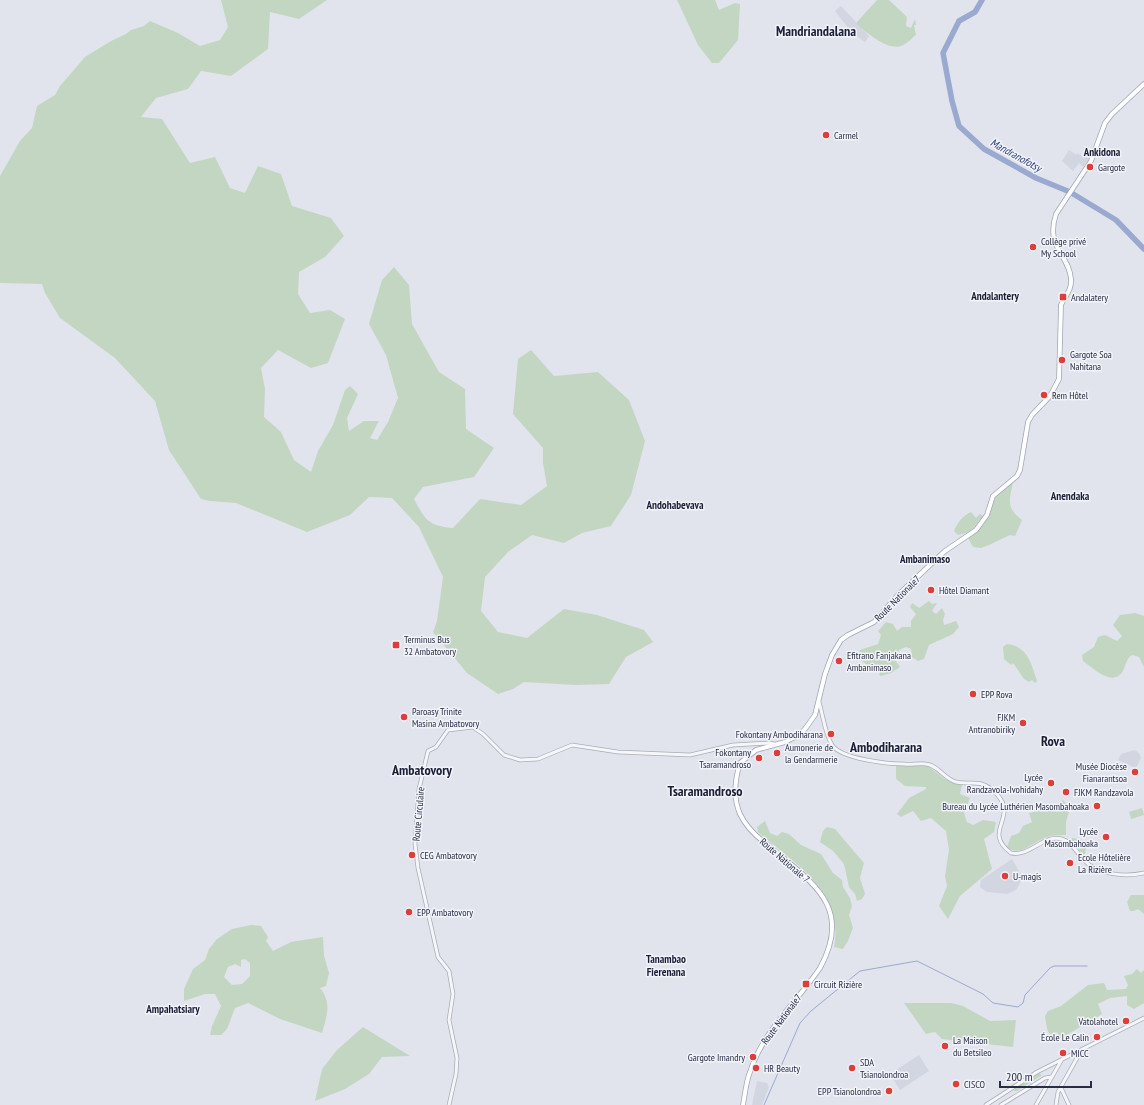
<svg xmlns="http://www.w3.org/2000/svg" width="1144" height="1105" font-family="'PT Sans Narrow',sans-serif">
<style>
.built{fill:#d2d6e1}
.green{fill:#c3d6c2;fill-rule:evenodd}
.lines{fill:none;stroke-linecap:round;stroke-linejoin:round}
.stream{stroke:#99a9cf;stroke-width:1}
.river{stroke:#99a9cf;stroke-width:5.5}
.tertiary-casing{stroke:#a9adba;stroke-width:4.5}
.primary-casing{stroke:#9fa5b9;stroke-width:5.5}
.tertiary{stroke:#f5f6f9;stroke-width:3}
.primary{stroke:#fff;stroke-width:4}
.poi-dot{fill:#de3e39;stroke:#f2f3f9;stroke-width:1.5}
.labels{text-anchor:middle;stroke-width:3;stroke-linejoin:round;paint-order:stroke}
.poi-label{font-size:10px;fill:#272d46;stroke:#f2f3f9;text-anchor:start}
.street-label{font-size:10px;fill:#272d46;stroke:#f2f3f9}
.neighbourhood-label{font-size:11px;font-weight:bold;fill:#1a1e36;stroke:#f2f3f9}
.water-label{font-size:11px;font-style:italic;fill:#2c437f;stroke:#f2f3f9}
.district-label{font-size:14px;font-weight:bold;fill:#1a1e36;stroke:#f2f3f9}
</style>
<rect width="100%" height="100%" fill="#e1e4ec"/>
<path class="built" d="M 841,6 L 869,36 L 865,42 L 852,33 L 835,11 Z
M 1069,150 L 1076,155 L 1077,153 L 1082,156 L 1085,152 L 1091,156 L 1083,167 L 1079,163 L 1073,171 L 1062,161 Z
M 1135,750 L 1139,753 L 1141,758 L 1136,768 L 1118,760 L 1121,754 Z
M 1012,859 L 1023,878 L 1016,890 L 1007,894 L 987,892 L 980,887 L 981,880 Z
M 919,1055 L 929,1071 L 900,1090 L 890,1074 Z
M 757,1081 L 767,1083 L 769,1087 L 762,1105 L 752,1105 Z"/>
<path class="green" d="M 221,0 L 327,0 L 299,19 L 270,12 L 268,49 L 231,76 L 201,71 L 188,89 L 156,98 L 141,117 L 162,119 L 190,163 L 215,157 L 230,188 L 245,193 L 258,166 L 281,174 L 292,206 L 331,218 L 344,236 L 325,257 L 299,272 L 298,294 L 310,313 L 330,310 L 345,319 L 328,363 L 311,368 L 278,350 L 261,368 L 265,389 L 264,417 L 281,432 L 294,460 L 311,472 L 318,451 L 333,425 L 345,390 L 350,386 L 358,394 L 347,418 L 349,431 L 364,421 L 379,421 L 370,438 L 377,440 L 388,422 L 398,398 L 386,355 L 369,324 L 382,280 L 394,267 L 409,285 L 412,324 L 439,372 L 465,389 L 466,429 L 494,448 L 474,477 L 423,487 L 414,499 C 425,520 429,526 453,528 L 480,499 L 521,505 L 547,486 L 543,463 L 543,448 L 513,414 L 518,359 L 531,350 L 554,376 L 598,372 L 629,400 L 645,441 L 631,495 L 611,526 L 582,533 L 564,543 L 532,535 L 508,552 L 485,577 L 481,611 L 498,632 L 527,638 L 564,609 L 597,615 L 644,630 L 653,642 L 626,657 L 609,684 L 576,685 L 524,682 L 513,689 L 498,694 L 467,673 L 433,632 L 437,621 L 443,577 L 419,527 L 392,498 L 369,497 L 350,515 L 307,532 L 236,503 L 210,501 L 201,499 L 169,450 L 155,401 L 115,358 L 60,318 L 45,293 L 42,284 L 0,283 L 0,176 L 20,141 L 32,128 L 37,106 L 55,95 L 60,86 L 85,57 L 111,41 L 126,34 L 131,30 L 144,26 L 150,21 L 178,33 L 200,46 L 220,40 L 228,27 Z
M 677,0 L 715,0 L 719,10 L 735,3 L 740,4 L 738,40 L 719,63 L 712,63 L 698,45 Z
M 877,0 L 889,0 L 907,17 L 906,26 L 911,28 L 915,19 L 916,25 L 914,25 L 916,35 C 912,38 908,43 903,45 C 890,53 865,32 856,23 Z
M 1013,481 C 1010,500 1005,507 1022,520 L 1015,536 L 1010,535 L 989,545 L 981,548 L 973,547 L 968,538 L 980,527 L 987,517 L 994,494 Z
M 971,512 L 976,518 L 980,514 L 983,516 L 970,532 L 958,535 L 954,531 C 958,521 963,516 971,512 Z
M 929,601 L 932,604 L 937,603 L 932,611 L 936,614 L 942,608 L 945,614 L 943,620 L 944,625 L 956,621 L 959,627 L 953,634 L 929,645 L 924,659 L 918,661 L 912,657 L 911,649 L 906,647 L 899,650 L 895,660 L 900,667 L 891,673 L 881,676 L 879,675 L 880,672 L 874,670 L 858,658 L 860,650 L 878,644 L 881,635 L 878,631 L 886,622 L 893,624 L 897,631 L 902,627 L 911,627 L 911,621 L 916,614 L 910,607 L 912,603 L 919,608 Z
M 1135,613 L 1144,616 L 1144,667 L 1139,657 L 1132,655 C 1126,659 1126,665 1123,671 C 1113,688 1093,668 1083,661 L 1082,655 L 1094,647 L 1098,637 L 1105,635 L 1117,641 L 1122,636 L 1113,625 L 1120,615 Z
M 1007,644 C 1027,646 1031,662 1037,681 L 1035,683 L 1032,680 L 1029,682 L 1024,679 L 1013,663 L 1011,665 L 1004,659 L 1003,647 Z
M 927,765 L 945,779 L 962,785 L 960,794 L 970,798 L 964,813 L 967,822 L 973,825 L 983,820 L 996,822 L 994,832 L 984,839 L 992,869 L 960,896 L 948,919 L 939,906 L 947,886 L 945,876 L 949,850 L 946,831 L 931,818 L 921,821 L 913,811 L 901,817 L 897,814 L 909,798 L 926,789 L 926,787 L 905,786 L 896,779 L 896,766 Z
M 1063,800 L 1070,808 L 1066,822 L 1066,835 C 1060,835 1053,835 1047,837 C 1033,841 1021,858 1007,847 L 1011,836 L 1019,833 L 1023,826 L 1032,822 L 1029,813 L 1053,807 Z
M 1142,808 L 1144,815 L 1131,819 L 1129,812 Z
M 765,821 L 770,833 L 777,836 L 782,832 L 789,834 L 801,845 L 821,854 L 833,873 L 842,880 L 843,887 L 850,898 L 852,906 L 849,915 L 853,928 L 848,941 L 843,949 L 834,947 C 845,892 794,863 758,832 L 757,827 Z
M 827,827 L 835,829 L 864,863 L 860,878 L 865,894 L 862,899 L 857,901 L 855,894 L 849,887 L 844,864 L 833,851 L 820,842 L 823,831 Z
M 1072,838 L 1078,839 L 1086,843 L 1085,857 L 1071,840 Z
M 1131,895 L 1144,895 L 1144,914 L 1138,909 L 1134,911 L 1130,911 L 1127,902 Z
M 251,925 L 261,926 L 268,937 L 266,941 L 273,951 L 291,942 L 323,937 L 324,956 L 329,973 L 326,986 L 320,988 C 332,1003 327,1016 322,1033 L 280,1019 L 248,1003 L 235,1008 L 227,1029 L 221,1035 L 210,1035 L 212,1026 L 221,1006 L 215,994 L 205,994 L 184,1001 L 184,989 L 193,969 L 205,960 L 209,949 L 217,939 L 232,929 ZM 245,959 L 250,963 L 250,976 L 242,984 L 232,985 L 224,977 L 228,967 L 235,964 L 241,967 L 241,960 Z
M 1137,969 L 1141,973 L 1144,970 L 1144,1003 L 1134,1009 L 1127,1005 L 1127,996 L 1110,998 L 1098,1004 L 1102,1014 L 1060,1039 L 1057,1032 L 1050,1035 L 1047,1029 L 1045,1016 L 1048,1011 L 1061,1006 L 1088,985 L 1104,983 L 1107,990 L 1126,989 L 1128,985 L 1124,976 L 1132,974 Z
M 904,1003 L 951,1003 L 963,1006 L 990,1021 L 1016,1020 L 1013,1047 L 942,1039 L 935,1032 L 926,1034 Z
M 363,1027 L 410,1056 L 382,1057 L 369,1074 L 345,1089 L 315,1101 L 322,1069 L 337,1050 Z
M 1039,1073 L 1041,1074 L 1041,1076 L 1017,1091 L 1014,1091 L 1015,1089 Z"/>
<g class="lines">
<path class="stream" d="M 764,1105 L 800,1023 L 811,1011 L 860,971 L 917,961 L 983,994 L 993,1003 L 1018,1007 L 1023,1003 L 1025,995 L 1050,968 L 1054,966 L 1087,966"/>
<path class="river" d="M 982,0 L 975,12 L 959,21 L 943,53 L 952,101 L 959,126 L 984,149 L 1036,178 L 1070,192 L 1116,220 L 1144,249"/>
<g class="tertiary-casing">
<path id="tertiary" d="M 819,702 C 823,715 825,734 832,745 C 841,759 888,764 904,764 C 911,765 919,763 926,764 C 938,765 944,779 956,782 C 969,785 979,779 991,789 C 1025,816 979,829 1011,853 C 1030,857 1043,834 1062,839 C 1072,842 1077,853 1084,860 C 1097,875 1126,877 1144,873
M 1061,1088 L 1069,1105
M 449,1105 L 456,1074 L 457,1058 L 449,1020 L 453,994 L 449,971 L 438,957 L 418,868 L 415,844 L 419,789 L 428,751 L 436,747 L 448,730 L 473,727 L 483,734 L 504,755 L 520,760 L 538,759 L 572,745 L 618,752 L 690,755 L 733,745 L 770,743 L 774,744
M 986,1105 L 1037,1072 L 1144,1018
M 1001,1105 L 1045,1078 L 1051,1077
M 1036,1105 L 1061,1061
M 1056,1105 L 1058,1092 L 1081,1051"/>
</g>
<g class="primary-casing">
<path id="primary" d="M 743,1105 C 745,1094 746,1082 750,1072 C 763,1031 797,1002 820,968 C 854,906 811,882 769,846 C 758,838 746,827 740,814 C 733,798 735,779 740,763 L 756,750 L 785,742 L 799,735 L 805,729 L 815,715 L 825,674 L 832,655 L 841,640 L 848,635 L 874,622 L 898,595 L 945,551 L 976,530 L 987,515 L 993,496 L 1017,476 L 1020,470 L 1028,422 L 1032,415 L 1050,396 L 1059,379 L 1061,305 C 1065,296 1072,290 1071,279 C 1069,254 1045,248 1056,214 L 1091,161 L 1105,123 L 1112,114 L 1144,84"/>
</g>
<use href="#tertiary" class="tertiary"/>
<use href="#primary" class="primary"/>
</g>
<g class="poi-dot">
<circle cx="826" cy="135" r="4"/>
<circle cx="1090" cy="167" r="4"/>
<circle cx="1033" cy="247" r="4"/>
<rect x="1059" y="293" width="8" height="8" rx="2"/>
<circle cx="1062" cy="360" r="4"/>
<circle cx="1044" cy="395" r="4"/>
<circle cx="931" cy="590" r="4"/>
<rect x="392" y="641" width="8" height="8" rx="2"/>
<circle cx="839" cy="661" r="4"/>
<circle cx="973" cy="694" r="4"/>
<circle cx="404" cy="717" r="4"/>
<circle cx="1023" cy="723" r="4"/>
<circle cx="831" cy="734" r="4"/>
<circle cx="777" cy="753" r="4"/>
<circle cx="759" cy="758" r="4"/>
<circle cx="1135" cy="772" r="4"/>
<circle cx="1051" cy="783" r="4"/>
<circle cx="1066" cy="792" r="4"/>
<circle cx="1097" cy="806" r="4"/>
<circle cx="1106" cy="837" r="4"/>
<circle cx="412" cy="855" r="4"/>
<circle cx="1070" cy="863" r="4"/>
<circle cx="1005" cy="876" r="4"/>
<circle cx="409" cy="912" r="4"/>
<rect x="802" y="980" width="8" height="8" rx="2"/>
<circle cx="1126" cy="1021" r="4"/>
<circle cx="1097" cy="1037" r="4"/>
<circle cx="945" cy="1046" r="4"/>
<circle cx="1063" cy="1053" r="4"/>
<circle cx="753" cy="1057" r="4"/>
<circle cx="756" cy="1068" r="4"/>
<circle cx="852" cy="1068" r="4"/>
<circle cx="956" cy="1084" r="4"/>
<circle cx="889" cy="1091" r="4"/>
</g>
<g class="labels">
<g class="poi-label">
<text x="834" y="139">Carmel</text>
<text x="1098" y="171">Gargote</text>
<text x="1041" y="245">Collège privé<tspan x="1041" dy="12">My School</tspan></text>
<text x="1071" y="301">Andalatery</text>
<text x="1070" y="358">Gargote Soa<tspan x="1070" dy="12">Nahitana</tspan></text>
<text x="1052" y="399">Rem Hôtel</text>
<text x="939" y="594">Hôtel Diamant</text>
<text x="404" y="643">Terminus Bus<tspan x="404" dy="12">32 Ambatovory</tspan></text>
<text x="847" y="659">Efitrano Fanjakana<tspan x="847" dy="12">Ambanimaso</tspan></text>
<text x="981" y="698">EPP Rova</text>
<text x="412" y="715">Paroasy Trinite<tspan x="412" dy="12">Masina Ambatovory</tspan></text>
<text x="1015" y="721" text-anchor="end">FJKM<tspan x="1015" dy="12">Antranobiriky</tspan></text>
<text x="823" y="738" text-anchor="end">Fokontany Ambodiharana</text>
<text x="785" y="751">Aumonerie de<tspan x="785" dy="12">la Gendarmerie</tspan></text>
<text x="751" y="756" text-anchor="end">Fokontany<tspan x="751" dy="12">Tsaramandroso</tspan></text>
<text x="1127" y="770" text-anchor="end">Musée Diocèse<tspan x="1127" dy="12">Fianarantsoa</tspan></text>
<text x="1043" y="781" text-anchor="end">Lycée<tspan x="1043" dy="12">Randzavola-Ivohidahy</tspan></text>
<text x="1074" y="796">FJKM Randzavola</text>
<text x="1089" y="810" text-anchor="end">Bureau du Lycée Luthérien Masombahoaka</text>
<text x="1098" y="835" text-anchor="end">Lycée<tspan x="1098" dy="12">Masombahoaka</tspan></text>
<text x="420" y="859">CEG Ambatovory</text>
<text x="1078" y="861">Ecole Hôtelière<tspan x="1078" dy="12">La Rizière</tspan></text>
<text x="1013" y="880">U-magis</text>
<text x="417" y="916">EPP Ambatovory</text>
<text x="814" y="988">Circuit Rizière</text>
<text x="1118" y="1025" text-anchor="end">Vatolahotel</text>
<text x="1089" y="1041" text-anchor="end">École Le Calin</text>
<text x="953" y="1044">La Maison<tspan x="953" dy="12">du Betsileo</tspan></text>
<text x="1071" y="1057">MICC</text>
<text x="745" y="1061" text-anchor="end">Gargote Imandry</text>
<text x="860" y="1066">SDA<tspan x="860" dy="12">Tsianolondroa</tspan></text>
<text x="764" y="1072">HR Beauty</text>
<text x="964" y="1088">CISCO</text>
<text x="881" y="1095" text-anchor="end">EPP Tsianolondroa</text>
</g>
<g class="street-label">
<text transform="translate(897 598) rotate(-45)" y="4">Route Nationale7</text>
<text transform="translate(418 814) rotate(-85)" y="4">Route Circulaire</text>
<text transform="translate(785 860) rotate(41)" y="4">Route Nationale 7</text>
<text transform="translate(781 1019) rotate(-53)" y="4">Route Nationale7</text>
</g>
<g class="neighbourhood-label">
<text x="1102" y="156">Ankidona</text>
<text x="995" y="300">Andalantery</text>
<text x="1070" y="500">Anendaka</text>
<text x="675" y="509">Andohabevava</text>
<text x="925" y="563">Ambanimaso</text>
<text x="666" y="963">Tanambao<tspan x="666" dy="13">Fierenana</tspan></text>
<text x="173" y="1013">Ampahatsiary</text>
</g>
<g class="water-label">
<text transform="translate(1016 155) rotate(29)" y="4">Mandranofotsy</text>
</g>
<g class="district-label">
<text x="816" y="36">Mandriandalana</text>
<text x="1053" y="746">Rova</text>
<text x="886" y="752">Ambodiharana</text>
<text x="422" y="775">Ambatovory</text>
<text x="705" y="796">Tsaramandroso</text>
</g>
</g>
<path d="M1000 1081v6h91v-6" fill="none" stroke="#272d46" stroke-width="2"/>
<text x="1006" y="1081" font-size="12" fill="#272d46" stroke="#f2f3f9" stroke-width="3" paint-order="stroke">200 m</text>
</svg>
